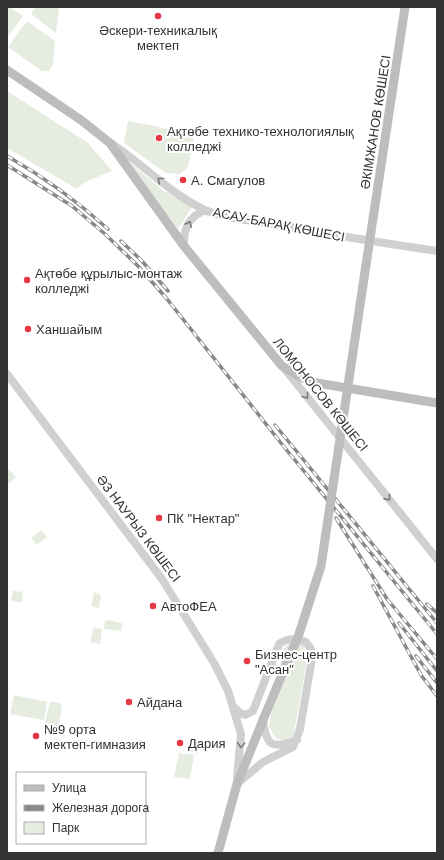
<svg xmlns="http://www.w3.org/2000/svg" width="444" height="860" font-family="Helvetica,sans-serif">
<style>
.green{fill:#e6ecdf}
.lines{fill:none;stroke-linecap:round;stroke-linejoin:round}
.tertiary{stroke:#d0d0d0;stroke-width:8}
.secondary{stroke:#bdbdbd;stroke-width:9}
.rail-casing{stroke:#888;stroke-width:3.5}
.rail{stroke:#fff;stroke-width:2;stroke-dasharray:6;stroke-linecap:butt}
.secondary-bridge{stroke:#bdbdbd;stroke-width:9}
.oneway{stroke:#7a7a7a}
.poi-dot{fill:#e63946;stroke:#fff;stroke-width:1.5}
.labels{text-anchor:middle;stroke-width:4;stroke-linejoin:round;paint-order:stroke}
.poi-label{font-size:13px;fill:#333;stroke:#fff;text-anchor:start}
.street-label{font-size:13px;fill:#333;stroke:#fff}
</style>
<rect width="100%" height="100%" fill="#fff"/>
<path class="green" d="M 7,7 L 10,7 L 23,16 L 7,38 Z
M 36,7 L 59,7 L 56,33 L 31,14 Z
M 27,21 L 55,41 L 53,65 L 49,71 L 42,71 L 8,47 Z
M 7,91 L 88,143 L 112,171 L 83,183 L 77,189 L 7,148 Z
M 128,121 L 194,134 L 188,168 L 179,174 L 166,173 L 124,143 Z
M 122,156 L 164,191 L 193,206 L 178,229 Z
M 8,469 L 16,477 L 9,484 L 7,482 Z
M 41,530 L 47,537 L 37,545 L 31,538 Z
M 13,591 L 23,592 L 22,602 L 11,601 Z
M 94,592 L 101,595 L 99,608 L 91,606 Z
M 107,620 L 122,623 L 121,631 L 104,629 L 105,621 Z
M 93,628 L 102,629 L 100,644 L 90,642 Z
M 290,643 L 303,645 L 308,654 L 294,733 L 292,737 L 284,740 L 276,739 L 269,726 L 283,649 Z
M 14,695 L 47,702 L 44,720 L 10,714 Z
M 50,702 L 60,703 L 62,707 L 59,725 L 55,727 L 47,726 L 45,722 Z
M 190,739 L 202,741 L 197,754 L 187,750 Z
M 179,753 L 194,755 L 190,779 L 174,777 Z"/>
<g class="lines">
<path class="tertiary" d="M 111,143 C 143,164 170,194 205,210 C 224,219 251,220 273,224 C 327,234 382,243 437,251
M 184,246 C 183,228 189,217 205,210
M 284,368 L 437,559
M 7,374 L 162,579 L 214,663 L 228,691 L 241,734 L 237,778
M 235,708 L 240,713 L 245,715 L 253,711 L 279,644 C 289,637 295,639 306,642 L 311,649 L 312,658 L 300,729 L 293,747 L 263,762 L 238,783
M 263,720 C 266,747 273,749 297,740"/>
<path class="secondary" d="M 7,70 L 81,120 L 110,143 L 184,246 L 282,366 L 302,378 L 317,383 L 437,403
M 366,265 L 405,7
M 218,853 L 237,784 L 263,720"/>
<g class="rail-casing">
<path id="rail" d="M 7,156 C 44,177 76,200 108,229
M 7,165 L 72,206 L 105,234 L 138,266 L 167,299 L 285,448 L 437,634
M 121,241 L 142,261 L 168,291
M 275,425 L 437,623
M 336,518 L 387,599 L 437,659
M 373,586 L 421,675 L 437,696
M 427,604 L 437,613
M 399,623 L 437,671
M 416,656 L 437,683"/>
</g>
<use href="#rail" class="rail"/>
<path class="secondary-bridge" d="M 263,720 L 299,634 L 321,566 L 366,265"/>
</g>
<defs><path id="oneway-chevron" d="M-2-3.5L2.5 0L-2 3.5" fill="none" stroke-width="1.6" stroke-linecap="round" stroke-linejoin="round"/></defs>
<g class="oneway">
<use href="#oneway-chevron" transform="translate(160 180) rotate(-141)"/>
<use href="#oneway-chevron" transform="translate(189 224) rotate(-62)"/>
<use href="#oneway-chevron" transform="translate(306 396) rotate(52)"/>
<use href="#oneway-chevron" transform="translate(388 498) rotate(51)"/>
<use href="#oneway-chevron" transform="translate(241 745) rotate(93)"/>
</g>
<g class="poi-dot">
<circle cx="158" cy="16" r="4"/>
<circle cx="159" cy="138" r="4"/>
<circle cx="183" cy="180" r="4"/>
<circle cx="27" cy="280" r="4"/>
<circle cx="28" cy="329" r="4"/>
<circle cx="159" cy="518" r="4"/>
<circle cx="153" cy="606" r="4"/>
<circle cx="247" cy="661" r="4"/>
<circle cx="129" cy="702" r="4"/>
<circle cx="36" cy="736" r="4"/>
<circle cx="180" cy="743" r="4"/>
</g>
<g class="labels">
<g class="poi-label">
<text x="158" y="35" text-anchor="middle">Әскери-техникалық<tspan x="158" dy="15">мектеп</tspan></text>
<text x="167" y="136">Ақтөбе технико-технологиялық<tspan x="167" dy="15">колледжі</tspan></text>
<text x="191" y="185">А. Смагулов</text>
<text x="35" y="278">Ақтөбе құрылыс-монтаж<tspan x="35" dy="15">колледжі</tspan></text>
<text x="36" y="334">Ханшайым</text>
<text x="167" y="523">ПК "Нектар"</text>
<text x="161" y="611">АвтоФЕА</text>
<text x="255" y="659">Бизнес-центр<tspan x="255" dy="15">"Асан"</tspan></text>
<text x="137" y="707">Айдана</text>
<text x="44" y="734">№9 орта<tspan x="44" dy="15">мектеп-гимназия</tspan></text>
<text x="188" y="748">Дария</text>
</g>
<g class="street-label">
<text transform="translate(375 122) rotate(-81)" y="5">ӘКІМЖАНОВ КӨШЕСІ</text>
<text transform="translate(279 224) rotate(11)" y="5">АСАУ-БАРАҚ КӨШЕСІ</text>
<text transform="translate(321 394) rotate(51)" y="5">ЛОМОНОСОВ КӨШЕСІ</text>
<text transform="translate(139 528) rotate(53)" y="5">ӘЗ НАУРЫЗ КӨШЕСІ</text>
</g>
</g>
<rect width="444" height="860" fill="none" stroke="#333333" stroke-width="16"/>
<rect x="16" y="772" width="130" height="72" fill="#ffffff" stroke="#adadad"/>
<rect x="24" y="785" width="20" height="6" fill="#bdbdbd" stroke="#adadad"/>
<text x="52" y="792" font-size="12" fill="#333333">Улица</text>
<rect x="24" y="805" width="20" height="6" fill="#888888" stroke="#adadad"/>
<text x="52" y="812" font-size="12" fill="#333333">Железная дорога</text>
<rect x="24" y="822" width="20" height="12" fill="#e6ecdf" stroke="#adadad"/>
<text x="52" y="832" font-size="12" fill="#333333">Парк</text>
</svg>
